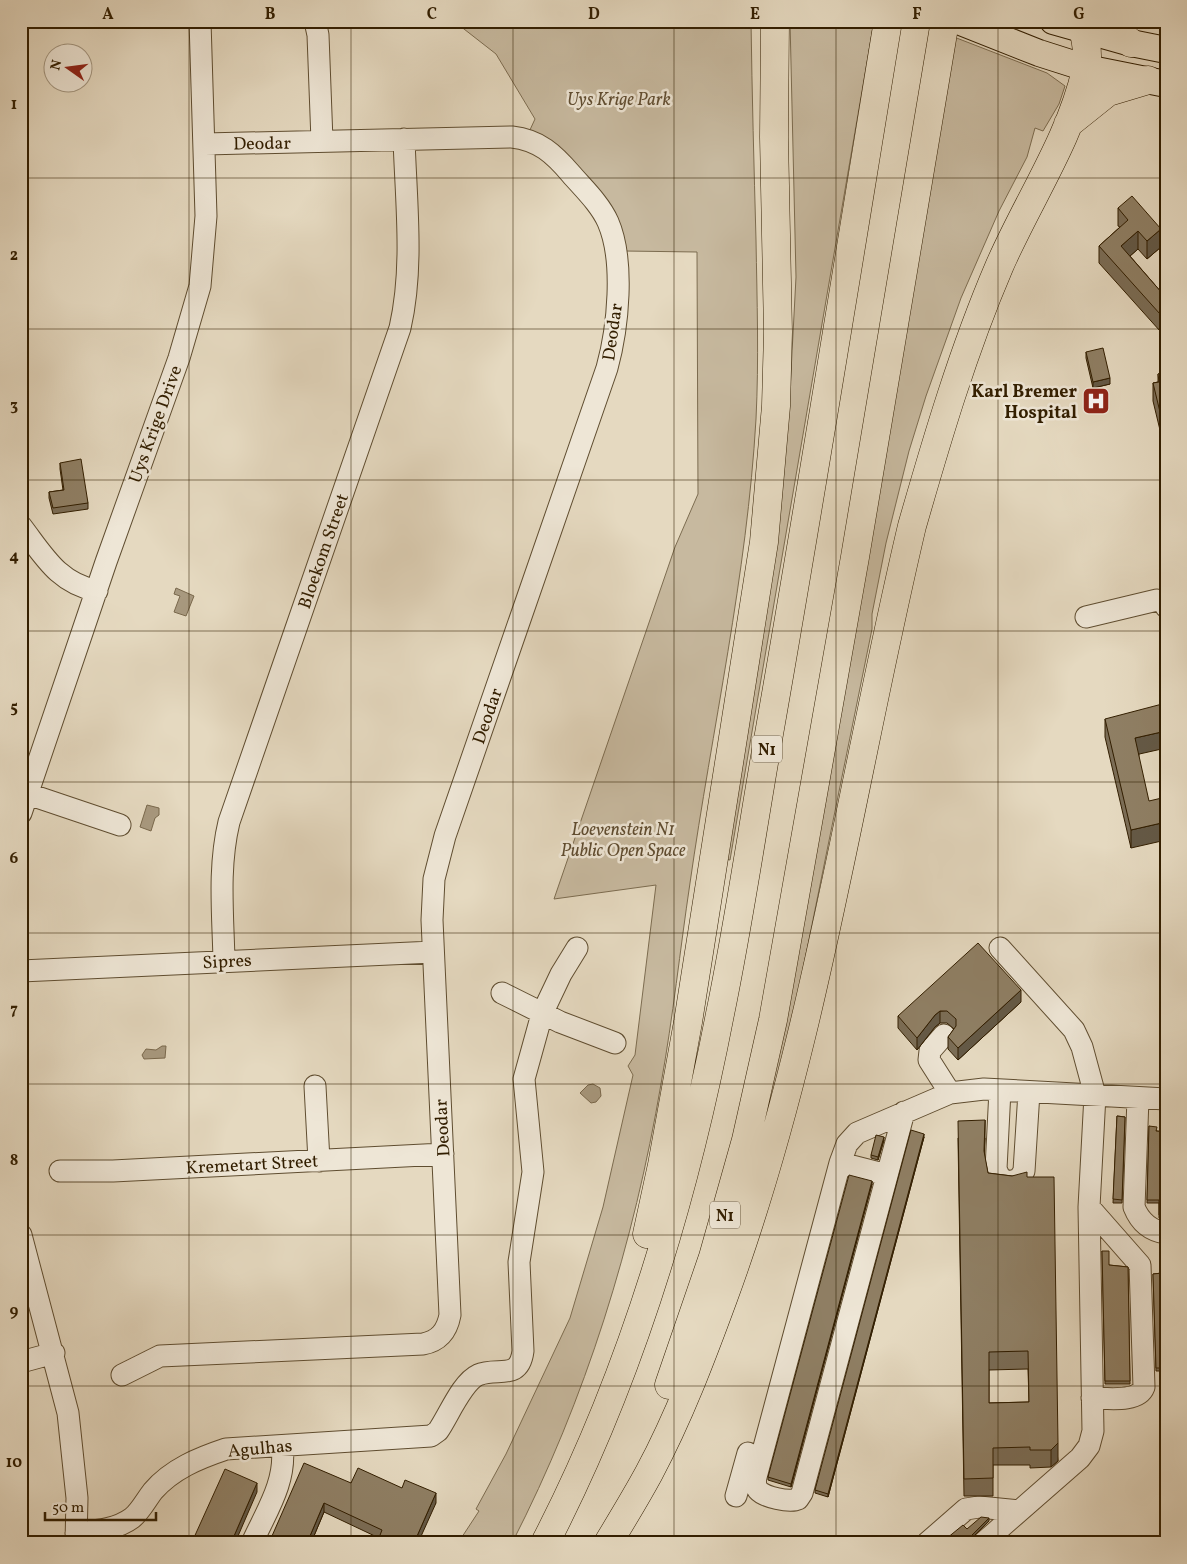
<svg xmlns="http://www.w3.org/2000/svg" width="1187" height="1564" font-family="Vollkorn,serif">
<style>
.green{fill:#c7b99f;stroke:#7c6c50}
.water{fill:#a8997f;stroke:#79684c}
.lines{fill:none;stroke-linecap:round;stroke-linejoin:round}
.minor-casing{stroke:#5f4d30;stroke-width:23}
.major-casing{stroke:#321e00;stroke-width:28}
.highway-casing{stroke:#321e00;stroke-width:29}
.minor{stroke:#eee6d6;stroke-width:21}
.major{stroke:#e5d9c0;stroke-width:26}
.highway{stroke:#e5d9c0;stroke-width:28}
.wall{fill:#7b6d56;stroke:#321e00;fill-rule:evenodd}
.shaded-wall{fill:#645946;stroke:#321e00}
.building{fill:#8f7f64;stroke:#321e00;fill-rule:evenodd}
.grid{fill:none;stroke:#321e00;stroke-width:1;stroke-opacity:0.55}
.labels{text-anchor:middle;stroke-width:5;stroke-linejoin:round;paint-order:stroke}
.shield{fill:#eee6d6;stroke:#6a5a40;stroke-width:1}
.shield-label{font-size:16px;font-weight:bold;fill:#321e00}
.park-label{font-size:18px;font-style:italic;fill:#5f4c30;stroke:#eee6d6}
.street-label{font-size:18px;fill:#321e00;stroke:#eee6d6}
.poi-label{font-size:18px;font-weight:bold;fill:#321e00;stroke:#eee6d6;text-anchor:end}
.neatline{fill:none;stroke:#321e00;stroke-width:2}
.grid-label{font-size:16px;text-anchor:middle;font-weight:bold;fill:#321e00}
</style>
<rect width="100%" height="100%" fill="#e5d9c0"/>
<filter id="stains"><feTurbulence type="fractalNoise" baseFrequency=".004" numOctaves="4"/><feColorMatrix values="0 0 0 0 .2 0 0 0 0 .09 0 0 0 0 .02 0 0 0 .5 -.17"/></filter>
<radialGradient id="worn" r=".72"><stop offset=".6" stop-color="#630" stop-opacity="0"/><stop offset="1" stop-color="#630" stop-opacity=".3"/></radialGradient>
<path class="green" d="M 450,21 L 751,21 C 752,94 754,167 756,240 C 757,300 759,360 756,419 C 747,575 712,729 690,883 C 680,950 673,1017 661,1084 C 634,1243 586,1399 512,1543 L 458,1543 L 479,1511 L 476,1509 L 506,1454 L 570,1318 L 603,1207 L 633,1075 L 628,1066 L 635,1055 L 656,885 L 554,899 L 675,547 L 698,494 L 697,252 L 624,251 L 529,132 L 535,119 L 496,54 L 455,22 Z
M 790,21 L 874,21 L 730,860 L 724,859 L 789,410 L 796,277 Z
M 954,37 L 1047,73 L 1065,86 L 1059,104 L 1043,131 L 1035,128 L 1027,157 L 999,211 L 961,298 L 926,396 L 909,451 L 886,543 L 872,614 L 872,629 L 791,1028 L 749,1178 Z"/>
<path class="water" d="M 176,588 L 194,596 L 186,616 L 174,612 L 180,596 L 174,594 Z
M 147,805 L 159,808 L 159,815 L 155,818 L 151,831 L 140,827 Z
M 162,1046 L 166,1046 L 165,1058 L 144,1059 L 142,1055 L 146,1049 L 156,1050 Z
M 593,1084 L 600,1088 L 601,1096 L 596,1102 L 591,1103 L 580,1093 L 588,1085 Z"/>
<g class="lines">
<g class="minor-casing">
<path id="minor" d="M 315,21 L 318,35 L 322,141
M 21,526 C 44,556 58,583 97,591
M 1086,617 L 1157,600 L 1164,602 L 1166,607
M 28,794 L 120,825
M 21,813 L 106,562 L 179,358 L 200,286 L 206,216 L 200,21
M 224,961 C 223,914 218,868 229,822 L 400,328 C 414,267 406,202 404,139
M 21,971 L 433,952
M 502,993 L 560,1022 L 615,1043
M 944,1035 L 930,1051 L 929,1060 L 950,1093
M 315,1086 L 319,1161
M 1000,1090 L 996,1169 L 1000,1178 L 1009,1182 L 1019,1179 L 1024,1171 L 1029,1092
M 1138,1098 L 1134,1207 C 1140,1222 1151,1231 1166,1233
M 904,1112 L 802,1493 L 798,1499 C 790,1503 764,1497 758,1490 C 755,1486 755,1482 756,1477 L 840,1163 L 847,1144 L 857,1133 L 950,1093 L 984,1089 L 1166,1099
M 840,1163 L 887,1175
M 60,1171 L 113,1171 L 443,1154
M 1089,1207 L 1140,1265 L 1144,1387 C 1138,1403 1107,1398 1092,1398
M 21,1235 L 68,1413 L 77,1498 L 76,1543
M 21,1362 L 54,1353
M 122,1375 L 160,1356 L 423,1344 C 439,1341 447,1331 450,1315 L 432,920 L 434,879 L 445,836 L 607,368 C 618,328 625,261 608,222 C 600,204 584,189 571,174 C 554,154 539,140 512,137 L 205,144
M 736,1496 L 748,1453
M 76,1533 C 94,1531 116,1530 132,1518 C 140,1512 146,1500 153,1491 C 172,1469 199,1458 226,1449 L 431,1436 L 438,1431 C 448,1417 462,1382 478,1375 C 497,1366 519,1382 523,1351 L 519,1262 L 533,1172 L 524,1079 L 542,1014 L 561,974 L 577,948
M 252,1543 C 266,1512 287,1481 282,1446
M 927,1543 L 966,1509 L 979,1507 L 1019,1511
M 983,1543 L 1080,1458 L 1089,1446 L 1093,1431 L 1089,1207 L 1095,1095 L 1082,1047 L 1074,1030 L 1000,948"/>
</g>
<g class="major-casing">
<path id="major" d="M 958,21 L 1039,53 L 1086,68 L 1166,84
M 1053,21 L 1131,43 L 1166,50"/>
</g>
<g class="highway-casing">
<path id="highway" d="M 1105,21 L 1131,43
M 1068,124 L 1108,92 L 1148,80
M 647,1234 L 662,1165 L 688,1022 L 764,542 L 776,406 L 778,332 L 774,137 L 775,21
M 669,1385 L 713,1257 L 746,1140 L 773,1020 L 855,557 L 945,21
M 545,1543 C 630,1379 685,1195 720,1014 C 738,927 751,838 766,751 C 809,508 848,264 888,21
M 608,1543 C 622,1520 636,1497 649,1473 C 679,1417 702,1356 724,1296 C 815,1047 851,783 912,526 C 937,439 963,351 999,267 C 1027,202 1070,140 1086,70 C 1089,56 1085,35 1081,21"/>
</g>
<use href="#minor" class="minor"/>
<use href="#major" class="major"/>
<use href="#highway" class="highway"/>
</g>
<path class="wall" d="M 1118,208 L 1161,247 L 1147,259 L 1138,249 L 1130,256 L 1162,293 L 1160,331 L 1099,263 L 1099,246 L 1120,227 L 1118,226 Z
M 1086,352 L 1110,384 L 1093,388 L 1086,358 Z
M 1166,372 L 1166,455 L 1153,401 L 1153,383 L 1158,382 L 1158,374 Z
M 60,463 L 88,503 L 88,509 L 53,514 L 49,498 L 49,492 L 63,490 L 60,469 Z
M 1105,719 L 1139,754 L 1131,848 L 1105,737 Z
M 1021,1002 L 958,1060 L 948,1049 L 948,1037 L 954,1029 L 947,1023 L 940,1023 L 935,1027 L 917,1050 L 898,1028 L 898,1016 Z
M 1117,1116 L 1125,1117 L 1122,1203 L 1113,1203 Z
M 1149,1126 L 1157,1131 L 1166,1132 L 1166,1220 L 1159,1218 L 1159,1203 L 1147,1203 Z
M 924,1137 L 828,1497 L 815,1493 L 815,1490 Z
M 958,1138 L 985,1138 L 984,1154 L 988,1173 L 1012,1176 L 1027,1177 L 1058,1461 L 1051,1467 L 1030,1468 L 1030,1465 L 993,1465 L 993,1496 L 964,1496 ZM 1028,1369 L 1029,1402 L 989,1403 L 989,1370 Z
M 884,1140 L 878,1160 L 871,1158 L 871,1155 Z
M 872,1184 L 791,1487 L 768,1480 L 768,1477 Z
M 1102,1251 L 1109,1265 L 1128,1267 L 1130,1384 L 1105,1384 Z
M 1162,1273 L 1164,1371 L 1156,1371 L 1153,1274 Z
M 351,1483 L 436,1503 L 379,1538 L 324,1512 L 311,1543 L 272,1543 L 272,1536 Z"/>
<path class="shaded-wall" d="M 1161,229 L 1161,247 L 1147,259 L 1147,241 Z
M 1138,231 L 1138,249 L 1121,264 L 1121,246 Z
M 1166,309 L 1166,326 L 1160,331 L 1160,314 Z
M 1110,378 L 1110,384 L 1093,388 L 1093,382 Z
M 1166,731 L 1166,748 L 1135,755 L 1135,738 Z
M 1166,822 L 1166,840 L 1131,848 L 1131,830 Z
M 1021,990 L 1021,1002 L 958,1060 L 958,1048 Z
M 940,1011 L 940,1023 L 935,1027 L 917,1050 L 917,1038 L 935,1015 Z
M 985,1120 L 985,1138 L 984,1168 L 984,1151 Z
M 924,1134 L 924,1137 L 828,1497 L 828,1494 Z
M 884,1137 L 884,1140 L 878,1160 L 878,1157 Z
M 872,1181 L 872,1184 L 791,1487 L 791,1484 Z
M 1058,1443 L 1058,1461 L 1051,1467 L 1051,1450 Z
M 257,1483 L 257,1492 L 235,1543 L 231,1543 Z
M 436,1493 L 436,1503 L 418,1543 L 414,1543 Z
M 324,1503 L 324,1512 L 311,1543 L 307,1543 Z
M 989,1518 L 989,1521 L 971,1539 L 971,1536 Z"/>
<path class="building" d="M 1132,196 L 1161,229 L 1147,241 L 1138,231 L 1121,246 L 1162,293 L 1166,290 L 1166,309 L 1160,314 L 1099,246 L 1128,220 L 1118,208 Z
M 1103,348 L 1110,378 L 1093,382 L 1086,352 Z
M 1166,372 L 1166,437 L 1153,383 L 1159,382 L 1158,374 Z
M 81,459 L 88,503 L 53,508 L 49,492 L 64,490 L 60,463 Z
M 1166,703 L 1166,731 L 1135,738 L 1149,801 L 1166,797 L 1166,822 L 1131,830 L 1105,719 Z
M 978,943 L 1021,990 L 958,1048 L 948,1037 L 956,1026 L 956,1019 L 947,1011 L 940,1011 L 935,1015 L 917,1038 L 898,1016 Z
M 1117,1116 L 1125,1117 L 1122,1200 L 1113,1199 Z
M 985,1120 L 984,1151 L 988,1173 L 1012,1176 L 1027,1172 L 1027,1177 L 1054,1177 L 1058,1443 L 1051,1450 L 1030,1450 L 1030,1447 L 993,1448 L 993,1478 L 964,1479 L 958,1121 ZM 1028,1351 L 1029,1402 L 989,1403 L 989,1352 Z
M 1149,1126 L 1157,1127 L 1156,1131 L 1166,1132 L 1166,1217 L 1159,1215 L 1159,1200 L 1147,1200 Z
M 911,1130 L 924,1134 L 828,1494 L 815,1490 Z
M 876,1135 L 884,1137 L 878,1157 L 871,1155 Z
M 849,1175 L 872,1181 L 791,1484 L 768,1477 Z
M 1102,1251 L 1109,1251 L 1109,1265 L 1128,1267 L 1130,1381 L 1105,1381 Z
M 1162,1273 L 1164,1368 L 1156,1368 L 1153,1274 Z
M 304,1463 L 351,1483 L 358,1468 L 402,1488 L 405,1480 L 436,1493 L 414,1543 L 377,1543 L 382,1530 L 324,1503 L 307,1543 L 286,1543 L 272,1536 Z
M 225,1469 L 257,1483 L 231,1543 L 194,1543 L 192,1542 Z
M 981,1517 L 989,1518 L 971,1536 L 972,1543 L 941,1543 L 963,1525 L 967,1529 Z
M 1006,1537 L 1010,1541 L 1008,1543 L 999,1543 Z"/>
<path class="grid" d="M 189,21 L 189,1543M 351,21 L 351,1543M 513,21 L 513,1543M 674,21 L 674,1543M 836,21 L 836,1543M 998,21 L 998,1543M 21,178 L 1166,178M 21,329 L 1166,329M 21,480 L 1166,480M 21,631 L 1166,631M 21,782 L 1166,782M 21,933 L 1166,933M 21,1084 L 1166,1084M 21,1235 L 1166,1235M 21,1386 L 1166,1386"/>
<defs>
<g id="hospital-square" transform="scale(1.4375)"><rect x="-9" y="-9" width="18" height="18" rx="4" fill="#8f2418" stroke="#eee6d6"/><path d="M-5-5h3v3.5h4V-5h3V5h-3V1.5h-4V5h-3Z" fill="#fff"/></g>
</defs>
<g fill-rule="evenodd">
<use href="#hospital-square" x="1096" y="401"/>
</g>
<g class="labels">
<g class="shield">
<rect x="752" y="735.5" width="30" height="27" rx="4"/>
<rect x="710" y="1201.5" width="30" height="27" rx="4"/>
</g>
<g class="shield-label">
<text x="767" y="755">N1</text>
<text x="725" y="1221">N1</text>
</g>
<g class="park-label">
<text x="619" y="105">Uys Krige Park</text>
<text x="623" y="835">Loevenstein N1<tspan x="623" dy="21">Public Open Space</tspan></text>
</g>
<g class="street-label">
<text transform="translate(262 143) rotate(-1)" y="6">Deodar</text>
<text transform="translate(612 332) rotate(-82)" y="6">Deodar</text>
<text transform="translate(155 424) rotate(-70)" y="6">Uys Krige Drive</text>
<text transform="translate(323 551) rotate(-71)" y="6">Bloekom Street</text>
<text transform="translate(487 716) rotate(-71)" y="6">Deodar</text>
<text transform="translate(227 961) rotate(-3)" y="6">Sipres</text>
<text transform="translate(442 1128) rotate(-93)" y="6">Deodar</text>
<text transform="translate(252 1164) rotate(-3)" y="6">Kremetart Street</text>
<text transform="translate(260 1448) rotate(-5)" y="6">Agulhas</text>
</g>
<g class="poi-label">
<text x="1077" y="397">Karl Bremer<tspan x="1077" dy="21">Hospital</tspan></text>
</g>
</g>
<rect width="1187" height="1564" fill="none" stroke="#e5d9c0" stroke-width="55"/>
<g transform="translate(68 68) rotate(284)"><circle r="24" fill="#eee6d6" stroke="#a39680"/>
<path d="M0-4L9 19L0 12L-9 19Z" fill="#8f2418"/>
<text y="-8" font-size="14" font-weight="bold" text-anchor="middle" fill="#321e00">N</text>
</g>
<path d="M45 1512v8h111v-8" fill="none" stroke="#321e00" stroke-width="2.5"/>
<text x="52" y="1512" font-size="15" fill="#321e00" stroke="#eee6d6" stroke-width="4" paint-order="stroke">50 m</text>
<rect x="28" y="28" width="1132" height="1508" class="neatline"/>
<g class="grid-label">
<text x="108" y="19">A</text>
<text x="270" y="19">B</text>
<text x="432" y="19">C</text>
<text x="594" y="19">D</text>
<text x="755" y="19">E</text>
<text x="917" y="19">F</text>
<text x="1079" y="19">G</text>
<text x="14" y="109">1</text>
<text x="14" y="260">2</text>
<text x="14" y="410">3</text>
<text x="14" y="561">4</text>
<text x="14" y="712">5</text>
<text x="14" y="863">6</text>
<text x="14" y="1014">7</text>
<text x="14" y="1165">8</text>
<text x="14" y="1316">9</text>
<text x="14" y="1467">10</text>
</g>
<rect width="100%" height="100%" filter="url(#stains)"/>
<rect width="100%" height="100%" fill="url(#worn)"/>
</svg>
